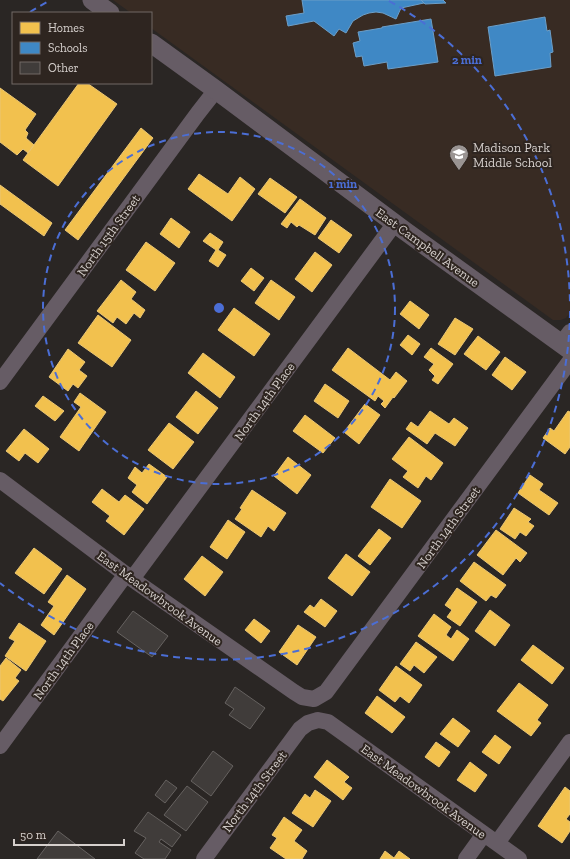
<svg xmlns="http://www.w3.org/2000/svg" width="570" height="859" font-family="'Zilla Slab',serif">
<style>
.built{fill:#382b23}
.homes{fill:#f2c14e;stroke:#eac674}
.schools{fill:#3f88c5;stroke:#6c9ec7}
.building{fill:#403c3a;stroke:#666260}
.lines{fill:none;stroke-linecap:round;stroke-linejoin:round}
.minor{stroke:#665c65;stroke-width:16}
.tertiary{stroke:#665c65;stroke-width:19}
.ring{fill:none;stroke:#4b6ed5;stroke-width:2;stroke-dasharray:7 5}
.labels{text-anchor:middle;stroke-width:4;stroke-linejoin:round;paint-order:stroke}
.poi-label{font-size:13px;fill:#d6d0cd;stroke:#2e2520;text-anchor:start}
.street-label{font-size:13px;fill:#d6d0cd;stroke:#2e2520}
.centre{fill:#4b6ed5;stroke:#2e2520;stroke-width:2}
.ring-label{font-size:12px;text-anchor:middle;font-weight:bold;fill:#4b6ed5;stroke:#2e2520;stroke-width:4;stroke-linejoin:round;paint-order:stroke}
</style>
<rect width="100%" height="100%" fill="#2a2624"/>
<path class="built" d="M 113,0 L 570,0 L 570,313 L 566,318 L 561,320 L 553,320 L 151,28 L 151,13 L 131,13 Z"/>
<path class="homes" d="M 79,83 L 87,83 L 117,104 L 58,186 L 23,160 Z
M 0,88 L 36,114 L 25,130 L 28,133 L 26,138 L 34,145 L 28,153 L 23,149 L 17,155 L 0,142 Z
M 141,128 L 153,138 L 78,240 L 65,230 Z
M 199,174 L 228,194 L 240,177 L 255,189 L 232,221 L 188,189 Z
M 270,178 L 297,197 L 285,213 L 258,194 Z
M 0,185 L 52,223 L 44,236 L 0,204 Z
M 300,199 L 326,218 L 315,235 L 299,225 L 297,227 L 291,222 L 287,228 L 281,224 Z
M 171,218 L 190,232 L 179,248 L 160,234 Z
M 331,220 L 352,235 L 339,253 L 318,238 Z
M 210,233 L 223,242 L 218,250 L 226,255 L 218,267 L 209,261 L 216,250 L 203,241 Z
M 146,242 L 175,263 L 155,291 L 126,270 Z
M 315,252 L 332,265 L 312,292 L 295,279 Z
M 251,268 L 264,278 L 254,291 L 241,281 Z
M 121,280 L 136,292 L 131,299 L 145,310 L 140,318 L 134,313 L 126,324 L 117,317 L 113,323 L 97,311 Z
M 271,280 L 295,297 L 279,320 L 255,303 Z
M 410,301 L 429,315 L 419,329 L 400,314 Z
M 234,308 L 270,334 L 254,356 L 218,330 Z
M 98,315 L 131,340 L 112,367 L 78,343 Z
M 455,318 L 473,329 L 455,355 L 438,344 Z
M 408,335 L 420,344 L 412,355 L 400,345 Z
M 478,336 L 500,352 L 486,370 L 464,354 Z
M 348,348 L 390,380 L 396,372 L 407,381 L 394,398 L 393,397 L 385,408 L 381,404 L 384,401 L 378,396 L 375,401 L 332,370 Z
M 431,348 L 453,364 L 438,384 L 432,380 L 435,376 L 429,370 L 434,364 L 424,357 Z
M 68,349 L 85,362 L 79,370 L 87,376 L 78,388 L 73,384 L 68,391 L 49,377 Z
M 203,353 L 235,377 L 220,398 L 188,373 Z
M 505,357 L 526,372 L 512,390 L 492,375 Z
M 325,384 L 349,401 L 338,418 L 314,401 Z
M 196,391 L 218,408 L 198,434 L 176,417 Z
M 80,393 L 106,412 L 79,451 L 60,437 L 81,407 L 74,402 Z
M 43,396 L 64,411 L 55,421 L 35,406 Z
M 365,404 L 380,415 L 359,444 L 344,432 Z
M 430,411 L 449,424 L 454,418 L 468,428 L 455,446 L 435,433 L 427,444 L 406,429 L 411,422 L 418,427 Z
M 568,411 L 570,412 L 570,447 L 565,454 L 543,438 L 550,428 L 554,431 Z
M 305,415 L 335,438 L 323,453 L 293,431 Z
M 169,423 L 194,442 L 173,469 L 148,450 Z
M 24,429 L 49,449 L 38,463 L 25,453 L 19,461 L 6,451 Z
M 409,437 L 443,463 L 431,480 L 426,476 L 418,488 L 403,477 L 408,471 L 392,459 Z
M 288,457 L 311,475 L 297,494 L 274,476 Z
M 149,464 L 167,477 L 147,504 L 132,492 L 137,485 L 128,478 L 135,467 L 142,473 Z
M 530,475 L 543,484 L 539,490 L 558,503 L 549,515 L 518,493 Z
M 390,479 L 421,501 L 402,528 L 371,507 Z
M 102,489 L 119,502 L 125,495 L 144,509 L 124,535 L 106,521 L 110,516 L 92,502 Z
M 252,490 L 286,513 L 274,531 L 268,526 L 261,537 L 235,519 L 242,509 L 240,508 Z
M 514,508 L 531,519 L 528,522 L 534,526 L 526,536 L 520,532 L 515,539 L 500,529 Z
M 228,520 L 245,532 L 227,559 L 210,547 Z
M 379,529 L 391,538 L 370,565 L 358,556 Z
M 496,530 L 527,553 L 520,562 L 516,558 L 503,575 L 477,555 Z
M 34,548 L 62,569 L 44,594 L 15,573 Z
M 346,554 L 370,572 L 352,596 L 328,578 Z
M 202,556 L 223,572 L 205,596 L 184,579 Z
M 474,562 L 506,585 L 496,598 L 491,595 L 486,601 L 460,581 Z
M 67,575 L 86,589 L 54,635 L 41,625 L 54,606 L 48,602 Z
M 457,588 L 477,602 L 460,626 L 447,617 L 452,610 L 445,605 Z
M 321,599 L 337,611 L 325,627 L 304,612 L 310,605 L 314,608 Z
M 490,610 L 510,625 L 495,646 L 475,631 Z
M 434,614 L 451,627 L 446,635 L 451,639 L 457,630 L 469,639 L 453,661 L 418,636 Z
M 254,619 L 270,631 L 261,643 L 245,630 Z
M 19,623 L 46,641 L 26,671 L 5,656 L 15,641 L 9,638 Z
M 298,625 L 316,637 L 297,665 L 279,652 Z
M 416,642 L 437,657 L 424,673 L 414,665 L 410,671 L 400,664 Z
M 533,645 L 564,668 L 552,684 L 521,660 Z
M 6,658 L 21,670 L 15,678 L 19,681 L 3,701 L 0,699 L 0,666 Z
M 396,666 L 422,685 L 409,703 L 400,696 L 395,702 L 379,690 Z
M 519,683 L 548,705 L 537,720 L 541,723 L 531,736 L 497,711 Z
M 377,696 L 405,717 L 392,733 L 365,713 Z
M 453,718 L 470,731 L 458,747 L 440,734 Z
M 495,735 L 511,747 L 499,764 L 482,752 Z
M 436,742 L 450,752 L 439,767 L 425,757 Z
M 327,760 L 349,777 L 344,782 L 352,788 L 343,800 L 314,777 Z
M 470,762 L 487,775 L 475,792 L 457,780 Z
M 565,787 L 570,791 L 570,814 L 566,819 L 570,822 L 570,831 L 562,843 L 538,826 Z
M 315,790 L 331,801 L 313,827 L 292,813 L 305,794 L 310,798 Z
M 284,817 L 302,830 L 294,841 L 307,851 L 302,859 L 286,859 L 270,848 L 277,838 L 272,835 Z
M 385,851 L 394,858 L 399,851 L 410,859 L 380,859 Z"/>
<path class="schools" d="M 302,0 L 421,0 L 424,3 L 401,8 L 396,19 L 383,13 L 376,12 L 369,13 L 363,15 L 353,21 L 346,33 L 339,29 L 334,36 L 314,21 L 288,26 L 286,16 L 304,13 Z
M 421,0 L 443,0 L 446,3 L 425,4 Z
M 545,17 L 547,31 L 550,30 L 553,52 L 550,53 L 551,67 L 495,76 L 488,27 Z
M 431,19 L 438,62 L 388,69 L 387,62 L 364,66 L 362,56 L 356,57 L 353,43 L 360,41 L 358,32 L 382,28 L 382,27 Z"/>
<path class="building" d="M 133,611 L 168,636 L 152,657 L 117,632 Z
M 235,687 L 265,708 L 250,729 L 229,715 L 234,709 L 225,703 Z
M 213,751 L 233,766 L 211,796 L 191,781 Z
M 166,780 L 177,788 L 165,803 L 155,795 Z
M 187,786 L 208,802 L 186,831 L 164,815 Z
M 148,812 L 181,835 L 172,847 L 161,839 L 159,842 L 171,850 L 165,859 L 144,859 L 135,853 L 146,838 L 134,831 Z
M 58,831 L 95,859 L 37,859 Z"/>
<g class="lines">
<path class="minor" d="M 561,344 L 570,332
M 0,382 L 198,113 L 216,90
M 0,480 L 132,579 L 294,692 L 302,697 L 314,699 L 326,692 L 570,361
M 132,579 L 395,223
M 0,746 L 126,574
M 497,843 L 570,742
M 204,859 L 300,729 L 308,723 L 318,720 L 328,722 L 519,859
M 466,859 L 484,834"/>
<path class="tertiary" d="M 92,0 L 110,13
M 151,43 L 216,90 L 405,231 L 570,350"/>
</g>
<g class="ring">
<circle cx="219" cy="308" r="176"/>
<path d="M570 311A351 351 0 0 1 0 583M30 12A351 351 0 0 1 49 1M389 1A351 351 0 0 1 570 305"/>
</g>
<defs>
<g id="school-pin" transform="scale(1)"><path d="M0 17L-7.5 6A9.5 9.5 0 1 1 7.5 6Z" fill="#9a9492" stroke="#2e2520"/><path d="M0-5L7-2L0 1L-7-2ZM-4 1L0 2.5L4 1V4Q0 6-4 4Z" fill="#fff"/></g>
</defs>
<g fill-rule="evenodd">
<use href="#school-pin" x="459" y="154"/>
</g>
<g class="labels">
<g class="poi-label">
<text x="473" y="152">Madison Park<tspan x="473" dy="15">Middle School</tspan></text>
</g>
<g class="street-label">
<text transform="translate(108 235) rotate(-54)" y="5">North 15th Street</text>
<text transform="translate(428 247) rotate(36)" y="5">East Campbell Avenue</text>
<text transform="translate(264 401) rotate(-54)" y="5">North 14th Place</text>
<text transform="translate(448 527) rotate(-54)" y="5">North 14th Street</text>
<text transform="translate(160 598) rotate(36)" y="5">East Meadowbrook Avenue</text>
<text transform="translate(63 660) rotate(-54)" y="5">North 14th Place</text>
<text transform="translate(254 791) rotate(-53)" y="5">North 14th Street</text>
<text transform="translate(424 791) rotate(36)" y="5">East Meadowbrook Avenue</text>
</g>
</g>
<circle cx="219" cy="308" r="6" class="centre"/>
<g class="ring-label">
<text x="467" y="64">2 min</text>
<text x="343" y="188">1 min</text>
</g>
<rect x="12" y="12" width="140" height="72" fill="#2e2520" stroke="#716965"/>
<rect x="20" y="22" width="20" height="12" fill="#f2c14e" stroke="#716965"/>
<text x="48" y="32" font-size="12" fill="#d6d0cd">Homes</text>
<rect x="20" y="42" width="20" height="12" fill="#3f88c5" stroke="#716965"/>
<text x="48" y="52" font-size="12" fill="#d6d0cd">Schools</text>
<rect x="20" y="62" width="20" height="12" fill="#403c3a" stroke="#716965"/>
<text x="48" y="72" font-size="12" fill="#d6d0cd">Other</text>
<path d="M14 839v6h110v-6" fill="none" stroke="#d6d0cd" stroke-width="2"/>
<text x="20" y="839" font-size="12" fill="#d6d0cd" stroke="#2e2520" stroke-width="3" paint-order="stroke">50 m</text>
</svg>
